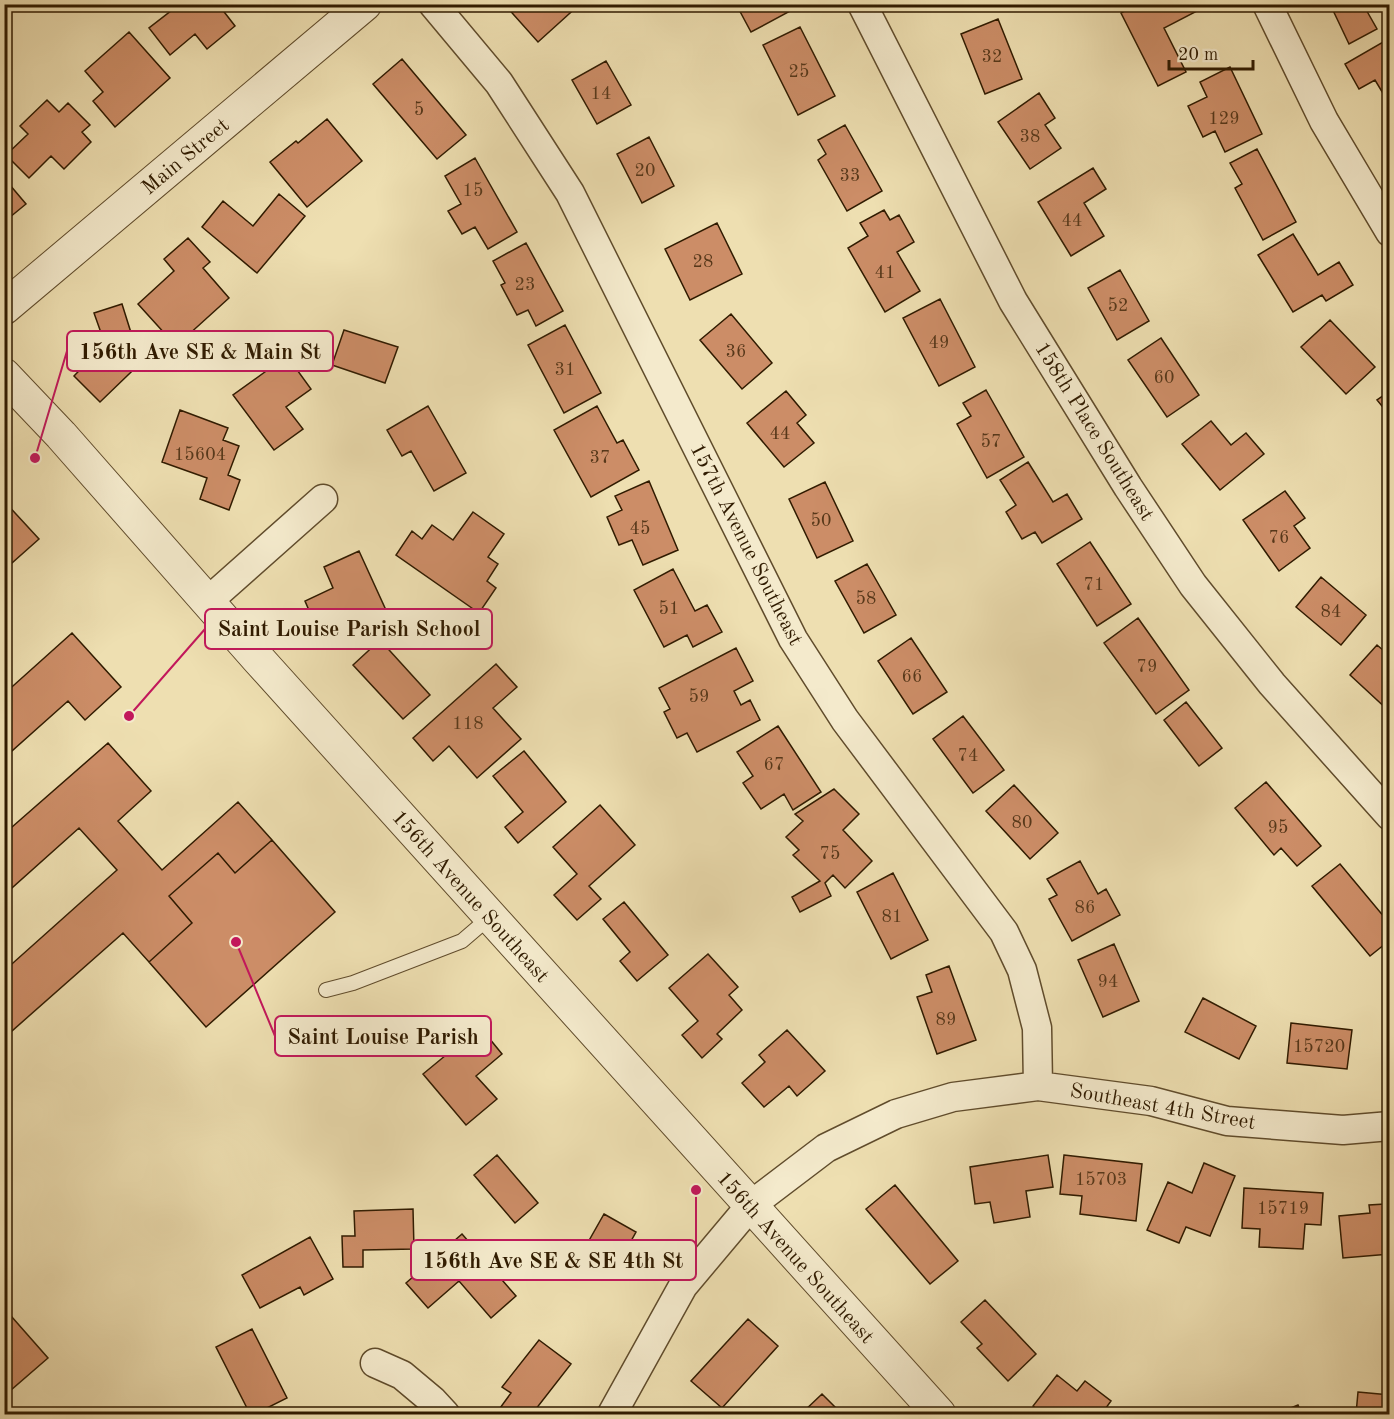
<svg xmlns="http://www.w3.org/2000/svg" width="1394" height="1419" font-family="'Old Standard TT',serif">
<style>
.building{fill:#cc8d67;stroke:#301b00;stroke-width:1.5}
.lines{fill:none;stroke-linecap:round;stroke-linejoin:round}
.service-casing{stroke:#604c2c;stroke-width:16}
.minor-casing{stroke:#604c2c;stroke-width:31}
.tertiary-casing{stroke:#604c2c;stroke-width:35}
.service{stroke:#f4eacc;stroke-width:14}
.minor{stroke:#f4eacc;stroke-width:28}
.tertiary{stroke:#f4eacc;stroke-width:33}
.labels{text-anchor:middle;stroke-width:6;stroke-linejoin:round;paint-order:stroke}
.number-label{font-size:18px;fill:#57381a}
.street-label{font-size:21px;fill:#301b00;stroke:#f4eacc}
.leader{fill:none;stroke:#c2185b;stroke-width:2}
.callout-dot{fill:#c2185b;stroke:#f4eacc;stroke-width:2}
.callout{fill:#f4eacc;stroke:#c2185b;stroke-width:2}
.callout-label{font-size:22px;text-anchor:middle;font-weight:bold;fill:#301b00}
</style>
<rect width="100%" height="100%" fill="#eedfb1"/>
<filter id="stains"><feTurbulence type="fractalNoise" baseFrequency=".00333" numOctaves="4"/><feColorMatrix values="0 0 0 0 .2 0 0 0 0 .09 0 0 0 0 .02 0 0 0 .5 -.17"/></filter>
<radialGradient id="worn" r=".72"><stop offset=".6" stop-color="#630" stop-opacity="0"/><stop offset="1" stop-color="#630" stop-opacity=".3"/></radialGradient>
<path class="building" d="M 168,4 L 218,4 L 235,26 L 207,49 L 195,34 L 170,55 L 149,28 L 172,10 Z
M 504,4 L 580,4 L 538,42 Z
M 736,4 L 792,4 L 794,9 L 751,32 Z
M 1137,4 L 1199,4 L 1201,9 L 1164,28 L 1186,72 L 1158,86 L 1121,13 Z
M 1330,4 L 1366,4 L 1364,6 L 1377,29 L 1349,44 Z
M 998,19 L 1022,79 L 985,94 L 961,34 Z
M 800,27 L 835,96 L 798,115 L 763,45 Z
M 129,32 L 170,78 L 115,127 L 93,101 L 103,92 L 85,71 Z
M 1390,38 L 1390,105 L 1375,80 L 1359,89 L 1345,64 Z
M 402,59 L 466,135 L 437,159 L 373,84 Z
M 606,61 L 631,105 L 597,124 L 572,80 Z
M 1230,67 L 1262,134 L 1225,152 L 1215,131 L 1203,137 L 1188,106 L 1207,97 L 1200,82 Z
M 1039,93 L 1055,118 L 1045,125 L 1061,148 L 1030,169 L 998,122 Z
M 47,100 L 59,112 L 68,103 L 90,125 L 82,132 L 91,142 L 64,169 L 51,156 L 29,178 L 6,155 L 28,134 L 20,126 Z
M 327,119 L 362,161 L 307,207 L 270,162 L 296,141 L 298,143 Z
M 845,125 L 882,191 L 847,211 L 818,160 L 826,154 L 818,140 Z
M 649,137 L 674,186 L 642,203 L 617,154 Z
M 1257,149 L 1296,222 L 1263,240 L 1235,188 L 1242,184 L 1230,163 Z
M 475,158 L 517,232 L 488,249 L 475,227 L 462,234 L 448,211 L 461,204 L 445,176 Z
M 1093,168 L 1106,189 L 1084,203 L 1104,236 L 1071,256 L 1038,202 Z
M 4,178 L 26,204 L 4,222 Z
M 279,194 L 305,216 L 257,273 L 202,227 L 223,201 L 253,226 Z
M 884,210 L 890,220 L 899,215 L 914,242 L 897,252 L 920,291 L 885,312 L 848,248 L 868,236 L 860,223 Z
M 717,223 L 742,274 L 690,300 L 665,249 Z
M 1293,234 L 1318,275 L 1339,262 L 1353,285 L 1326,301 L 1322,295 L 1293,312 L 1258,255 Z
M 188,238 L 210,262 L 203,268 L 229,298 L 176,346 L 138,304 L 174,271 L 164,259 Z
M 526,243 L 563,311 L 536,326 L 528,310 L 517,315 L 501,285 L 505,283 L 493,261 Z
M 1120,270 L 1149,321 L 1117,340 L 1088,288 Z
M 940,299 L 975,367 L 939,386 L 903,318 Z
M 122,304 L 133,339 L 140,332 L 156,348 L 100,402 L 74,376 L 105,344 L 94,313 Z
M 731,314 L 772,363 L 742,389 L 700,340 Z
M 1330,320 L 1375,367 L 1346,394 L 1301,347 Z
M 565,325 L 601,393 L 564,413 L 528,345 Z
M 344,330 L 398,347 L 385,383 L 332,365 Z
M 1161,338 L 1199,395 L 1167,417 L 1128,360 Z
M 287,356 L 311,389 L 286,407 L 303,429 L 274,450 L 233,395 Z
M 986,390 L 1024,457 L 987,478 L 957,424 L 971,416 L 963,403 Z
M 786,391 L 806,415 L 797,423 L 814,443 L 784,467 L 747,423 Z
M 1390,391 L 1390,416 L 1377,400 Z
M 428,406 L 466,473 L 434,491 L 411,451 L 402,456 L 387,430 Z
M 597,406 L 617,443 L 623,440 L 639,470 L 591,497 L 554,430 Z
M 180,410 L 228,428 L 223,440 L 239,446 L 228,475 L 240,480 L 229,510 L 200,499 L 207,478 L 162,462 Z
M 1211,421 L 1231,445 L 1246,433 L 1264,454 L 1220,490 L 1182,444 Z
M 1028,462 L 1053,502 L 1067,494 L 1082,519 L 1042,543 L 1035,532 L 1022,539 L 1006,512 L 1016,505 L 1000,480 Z
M 649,481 L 678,550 L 643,565 L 632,540 L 619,545 L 607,517 L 622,510 L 615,496 Z
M 825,482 L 853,541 L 817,558 L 789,499 Z
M 1285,491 L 1305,518 L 1294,526 L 1310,548 L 1279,571 L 1243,520 Z
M 4,501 L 39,539 L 4,570 Z
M 473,512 L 504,534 L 488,557 L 498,564 L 487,581 L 496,588 L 479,613 L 396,555 L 412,531 L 422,539 L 432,525 L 453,540 Z
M 1090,542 L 1131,604 L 1097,626 L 1057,564 Z
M 359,551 L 385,608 L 321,638 L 305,601 L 333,588 L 324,567 Z
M 867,564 L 896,615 L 864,633 L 835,581 Z
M 673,569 L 695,611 L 707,605 L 722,632 L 693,647 L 687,635 L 664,647 L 634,590 Z
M 1321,577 L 1366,615 L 1341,645 L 1296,607 Z
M 1138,618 L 1189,690 L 1156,714 L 1104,643 Z
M 72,633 L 121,687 L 85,720 L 68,701 L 4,758 L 4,694 Z
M 911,638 L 947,692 L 913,714 L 878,661 Z
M 380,640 L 430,695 L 403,719 L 353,665 Z
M 1377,645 L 1390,656 L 1390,712 L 1350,675 Z
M 736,648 L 753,681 L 734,691 L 741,705 L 750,700 L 760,720 L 697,752 L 687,733 L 677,738 L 664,712 L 670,709 L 659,688 Z
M 496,664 L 517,687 L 493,708 L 521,739 L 477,778 L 449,746 L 433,761 L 413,738 Z
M 1186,702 L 1222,748 L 1199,766 L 1164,720 Z
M 963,716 L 1004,770 L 973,793 L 933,739 Z
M 778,726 L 821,792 L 793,810 L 784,794 L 761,809 L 743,783 L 753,776 L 737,752 Z
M 108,743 L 151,791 L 118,821 L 162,870 L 238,802 L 272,840 L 235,873 L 218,853 L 169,896 L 192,923 L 149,962 L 123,933 L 4,1038 L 4,971 L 117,870 L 79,828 L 4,895 L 4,834 Z
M 524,751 L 566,802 L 518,843 L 505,827 L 523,812 L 493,776 Z
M 1266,782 L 1321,846 L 1297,866 L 1281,848 L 1274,855 L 1235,808 Z
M 1014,785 L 1058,833 L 1030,859 L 986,811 Z
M 834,789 L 859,814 L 843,830 L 872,861 L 845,888 L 833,875 L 825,883 L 831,896 L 800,912 L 792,897 L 820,881 L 793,855 L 799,850 L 786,837 L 803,821 L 795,814 Z
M 600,805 L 635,845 L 589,886 L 601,899 L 577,920 L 554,895 L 577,874 L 553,847 Z
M 272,840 L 335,912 L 206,1027 L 149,962 L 192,923 L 169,896 L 218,853 L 235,873 Z
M 1080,861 L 1098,894 L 1106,889 L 1120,915 L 1072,941 L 1049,899 L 1057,895 L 1047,879 Z
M 1340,864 L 1390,924 L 1390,940 L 1370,956 L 1312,886 Z
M 893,873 L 928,940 L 891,959 L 857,892 Z
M 624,902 L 668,955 L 637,981 L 620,961 L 630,952 L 603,919 Z
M 1114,944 L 1139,1001 L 1103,1017 L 1078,960 Z
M 708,954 L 738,987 L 729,995 L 742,1010 L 717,1034 L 722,1039 L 702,1058 L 682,1035 L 698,1021 L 669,988 Z
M 949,966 L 976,1040 L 937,1054 L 917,997 L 932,992 L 926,975 Z
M 1203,998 L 1256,1026 L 1239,1059 L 1185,1032 Z
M 1291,1023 L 1352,1030 L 1347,1069 L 1287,1063 Z
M 480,1027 L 502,1054 L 476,1076 L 497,1099 L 466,1125 L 423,1074 Z
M 787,1030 L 825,1071 L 797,1096 L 789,1086 L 764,1107 L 742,1083 L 765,1062 L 759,1055 Z
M 497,1155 L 538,1203 L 515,1223 L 474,1175 Z
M 1048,1155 L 1053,1187 L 1026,1191 L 1030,1217 L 994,1223 L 990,1202 L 975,1204 L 970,1167 Z
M 1064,1155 L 1142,1164 L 1136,1221 L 1080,1214 L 1082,1196 L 1060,1194 Z
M 1204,1163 L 1235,1176 L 1210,1236 L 1186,1227 L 1179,1243 L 1147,1230 L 1168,1182 L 1192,1193 Z
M 895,1185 L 958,1261 L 930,1284 L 866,1209 Z
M 1244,1188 L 1323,1193 L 1321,1225 L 1305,1224 L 1303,1249 L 1259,1247 L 1260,1229 L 1242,1228 Z
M 1384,1195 L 1390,1195 L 1390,1254 L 1343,1258 L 1339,1216 L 1370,1213 L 1369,1205 L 1385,1204 Z
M 413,1209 L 414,1249 L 363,1250 L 363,1267 L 343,1267 L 342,1236 L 355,1236 L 354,1211 Z
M 604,1214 L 636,1232 L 610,1279 L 578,1260 Z
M 462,1234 L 516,1296 L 491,1318 L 459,1281 L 428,1308 L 406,1283 Z
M 310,1237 L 333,1279 L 304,1295 L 300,1287 L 260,1308 L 242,1275 Z
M 985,1300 L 1036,1354 L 1008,1381 L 977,1348 L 982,1344 L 961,1322 Z
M 4,1308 L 48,1358 L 4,1396 Z
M 748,1319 L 778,1346 L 722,1408 L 691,1381 Z
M 252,1329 L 287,1398 L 255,1414 L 250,1414 L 216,1347 Z
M 539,1340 L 571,1364 L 532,1414 L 508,1414 L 500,1408 L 511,1393 L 502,1387 Z
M 1057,1375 L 1077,1391 L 1085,1381 L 1111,1401 L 1103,1412 L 1106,1414 L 1044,1414 L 1033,1406 Z
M 1358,1392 L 1390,1395 L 1390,1414 L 1356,1414 Z
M 822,1394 L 842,1414 L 801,1414 Z
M 1298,1405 L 1302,1414 L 1276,1414 Z"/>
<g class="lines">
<g class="service-casing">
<path id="service" d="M 326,990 L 353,983 L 462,941 L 490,917"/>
</g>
<g class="minor-casing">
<path id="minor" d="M 433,4 L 499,83 L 570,193 L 793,639 L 845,720 L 1004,932 L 1022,970 L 1037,1028 L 1038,1086
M 862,4 L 1013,301 L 1128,487 L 1193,585 L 1272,684 L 1390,816
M 1267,4 L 1324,121 L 1390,232
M 207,602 L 323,499
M 375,1363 L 402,1375 L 433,1401 L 445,1414
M 612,1414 L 683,1286 L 751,1205 L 826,1148 L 896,1114 L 953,1097 L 1038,1086 L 1151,1101 L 1227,1121 L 1343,1130 L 1390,1126"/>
</g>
<g class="tertiary-casing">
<path id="tertiary" d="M 4,308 L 365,4
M 4,375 L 61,435 L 259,660 L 939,1414"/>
</g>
<use href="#service" class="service"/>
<use href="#minor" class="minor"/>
<use href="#tertiary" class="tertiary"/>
</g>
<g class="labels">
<g class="number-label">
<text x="992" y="62">32</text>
<text x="799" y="77">25</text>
<text x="601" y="99">14</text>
<text x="419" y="115">5</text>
<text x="1224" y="124">129</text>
<text x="1030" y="142">38</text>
<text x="645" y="176">20</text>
<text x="850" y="181">33</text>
<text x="473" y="196">15</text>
<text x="1072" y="226">44</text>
<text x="703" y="267">28</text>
<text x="885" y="278">41</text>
<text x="525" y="290">23</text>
<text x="1118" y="311">52</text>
<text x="939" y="348">49</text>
<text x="736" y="357">36</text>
<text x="565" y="375">31</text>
<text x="1164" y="383">60</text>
<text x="780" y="439">44</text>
<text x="991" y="447">57</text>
<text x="200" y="460">15604</text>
<text x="600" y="463">37</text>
<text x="821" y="526">50</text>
<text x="640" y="534">45</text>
<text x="1279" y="543">76</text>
<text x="1094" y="590">71</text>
<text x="866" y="604">58</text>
<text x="669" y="614">51</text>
<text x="1331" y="617">84</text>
<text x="1147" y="672">79</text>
<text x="912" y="682">66</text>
<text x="699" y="702">59</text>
<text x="468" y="729">118</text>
<text x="968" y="761">74</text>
<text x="774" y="770">67</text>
<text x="1022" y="828">80</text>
<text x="1278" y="833">95</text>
<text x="830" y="859">75</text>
<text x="1085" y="913">86</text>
<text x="892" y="922">81</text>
<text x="1108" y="987">94</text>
<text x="946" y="1025">89</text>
<text x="1319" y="1052">15720</text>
<text x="1101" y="1185">15703</text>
<text x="1283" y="1214">15719</text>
</g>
<g class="street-label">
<text transform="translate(185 156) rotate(-40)" y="7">Main Street</text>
<text transform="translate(1095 431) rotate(58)" y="7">158th Place Southeast</text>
<text transform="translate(747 544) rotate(63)" y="7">157th Avenue Southeast</text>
<text transform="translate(471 896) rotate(48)" y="7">156th Avenue Southeast</text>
<text transform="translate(1163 1106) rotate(10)" y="7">Southeast 4th Street</text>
<text transform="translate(796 1257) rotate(48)" y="7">156th Avenue Southeast</text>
</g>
</g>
<path class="leader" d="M35 458L67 351M129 716L205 629M236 942L275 1036M696 1190L696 1260"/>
<g class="callout-dot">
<circle cx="35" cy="458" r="6"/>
<circle cx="129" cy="716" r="6"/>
<circle cx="236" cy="942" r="6"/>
<circle cx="696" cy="1190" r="6"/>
</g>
<g class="callout">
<rect x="67" y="331" width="266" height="40" rx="6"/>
<rect x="205" y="609" width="287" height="40" rx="6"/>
<rect x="275" y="1016" width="216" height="40" rx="6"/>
<rect x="411" y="1240" width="285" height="40" rx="6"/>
</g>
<g class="callout-label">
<text x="200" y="359">156th Ave SE &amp; Main St</text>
<text x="349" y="636">Saint Louise Parish School</text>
<text x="383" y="1044">Saint Louise Parish</text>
<text x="553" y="1268">156th Ave SE &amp; SE 4th St</text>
</g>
<rect width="1394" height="1419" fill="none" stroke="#eedfb1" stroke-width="24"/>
<rect x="6" y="6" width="1382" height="1407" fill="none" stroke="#301b00" stroke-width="3"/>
<rect x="12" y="12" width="1370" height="1395" fill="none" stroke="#301b00" stroke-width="1.5"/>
<path d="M1169 60v9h84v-9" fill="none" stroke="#301b00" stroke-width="3"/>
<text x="1178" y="60" font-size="18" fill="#301b00" stroke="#f4eacc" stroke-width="4.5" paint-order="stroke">20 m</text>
<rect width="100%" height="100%" filter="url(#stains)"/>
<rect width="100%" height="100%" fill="url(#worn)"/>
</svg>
